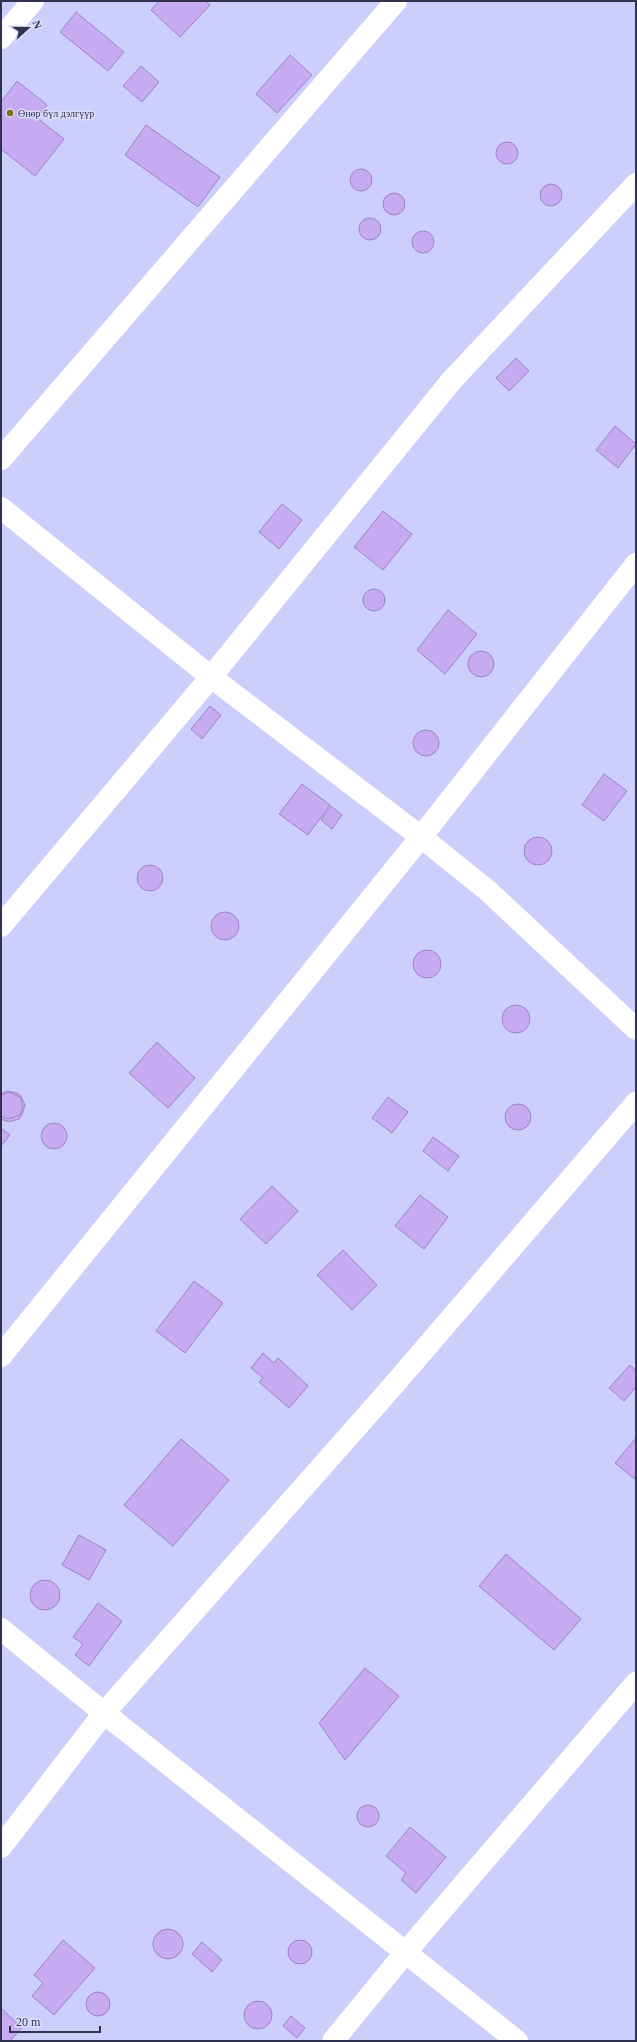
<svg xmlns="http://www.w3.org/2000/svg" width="637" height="2042" font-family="'Times New Roman',serif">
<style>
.building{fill:#c6abf2;stroke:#9d84c7}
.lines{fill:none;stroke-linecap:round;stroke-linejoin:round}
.minor{stroke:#fff;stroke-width:22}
.poi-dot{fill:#7d7111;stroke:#dbdefc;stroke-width:1.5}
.labels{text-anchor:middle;stroke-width:3;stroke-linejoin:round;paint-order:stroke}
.poi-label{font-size:10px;fill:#30324f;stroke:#dbdefc;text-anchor:start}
</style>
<rect width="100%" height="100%" fill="#cccffb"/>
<path class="building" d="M 159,1 L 205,1 L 210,5 L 180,37 L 151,10 Z
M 76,12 L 124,52 L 108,71 L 60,32 Z
M 290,55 L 312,75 L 277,113 L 256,94 Z
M 141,66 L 159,82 L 142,102 L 123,86 Z
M 17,81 L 47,105 L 37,118 L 64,139 L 35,176 L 1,149 L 1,102 Z
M 146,125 L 220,177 L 198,207 L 125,155 Z
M496 153a11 11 0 1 1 22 0a11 11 0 1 1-22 0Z
M350 180a11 11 0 1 1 22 0a11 11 0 1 1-22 0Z
M540 195a11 11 0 1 1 22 0a11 11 0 1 1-22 0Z
M383 204a11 11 0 1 1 22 0a11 11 0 1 1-22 0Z
M359 229a11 11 0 1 1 22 0a11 11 0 1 1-22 0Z
M412 242a11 11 0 1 1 22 0a11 11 0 1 1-22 0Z
M 516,358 L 529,371 L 509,391 L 496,378 Z
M 615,426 L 636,444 L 618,468 L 596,450 Z
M 282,504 L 302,520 L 279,549 L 259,532 Z
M 383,511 L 412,534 L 383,570 L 354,547 Z
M363 600a11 11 0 1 1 22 0a11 11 0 1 1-22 0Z
M 448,610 L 477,634 L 445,674 L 417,650 Z
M468 664a13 13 0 1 1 26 0a13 13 0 1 1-26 0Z
M 210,706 L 221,715 L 202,739 L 191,729 Z
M413 743a13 13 0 1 1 26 0a13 13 0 1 1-26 0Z
M 604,774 L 627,791 L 604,821 L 582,805 Z
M 302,784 L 330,805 L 308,835 L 279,814 Z
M 331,806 L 342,815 L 332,829 L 321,820 Z
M524 851a14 14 0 1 1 28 0a14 14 0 1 1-28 0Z
M137 878a13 13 0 1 1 26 0a13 13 0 1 1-26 0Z
M211 926a14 14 0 1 1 28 0a14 14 0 1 1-28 0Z
M413 964a14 14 0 1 1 28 0a14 14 0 1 1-28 0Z
M502 1019a14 14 0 1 1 28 0a14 14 0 1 1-28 0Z
M 157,1042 L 195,1078 L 168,1108 L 129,1073 Z
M 7,1091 L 17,1093 L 21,1096 L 25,1105 L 22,1115 L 19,1119 L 9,1122 L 1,1119 L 1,1094 Z
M 9,1092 L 20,1097 L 23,1106 L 20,1115 L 8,1119 L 1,1116 L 1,1095 Z
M 388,1097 L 408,1112 L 392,1133 L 372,1118 Z
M505 1117a13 13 0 1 1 26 0a13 13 0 1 1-26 0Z
M41 1136a13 13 0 1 1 26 0a13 13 0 1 1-26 0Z
M 1,1128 L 10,1135 L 1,1146 Z
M 433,1137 L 459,1156 L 448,1171 L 423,1151 Z
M 272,1186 L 298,1211 L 266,1244 L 240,1219 Z
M 420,1195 L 448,1217 L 424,1249 L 395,1226 Z
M 343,1250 L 377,1285 L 352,1310 L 317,1275 Z
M 194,1281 L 223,1303 L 185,1353 L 156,1331 Z
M 263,1353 L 274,1363 L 278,1358 L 308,1386 L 289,1408 L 259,1382 L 263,1378 L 251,1368 Z
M 630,1365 L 636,1371 L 636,1387 L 624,1401 L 609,1388 Z
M 636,1438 L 636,1480 L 615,1463 Z
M 181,1439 L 229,1480 L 173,1546 L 124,1505 Z
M 79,1535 L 106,1550 L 89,1580 L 62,1565 Z
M 506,1554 L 581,1619 L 554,1650 L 479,1586 Z
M30 1595a15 15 0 1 1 30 0a15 15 0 1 1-30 0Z
M 98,1603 L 122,1621 L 89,1666 L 75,1655 L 83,1644 L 73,1637 Z
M 365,1668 L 399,1696 L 345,1760 L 319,1723 Z
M357 1816a11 11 0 1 1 22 0a11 11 0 1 1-22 0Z
M 410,1827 L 446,1857 L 416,1893 L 401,1880 L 406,1873 L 386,1856 Z
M153 1944a15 15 0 1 1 30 0a15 15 0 1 1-30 0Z
M 63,1940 L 95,1968 L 54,2015 L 32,1996 L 43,1983 L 34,1975 Z
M288 1952a12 12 0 1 1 24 0a12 12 0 1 1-24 0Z
M 202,1942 L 222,1960 L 212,1972 L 192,1954 Z
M86 2004a12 12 0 1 1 24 0a12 12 0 1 1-24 0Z
M244 2015a14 14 0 1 1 28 0a14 14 0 1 1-28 0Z
M 1,2008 L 22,2028 L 10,2041 L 1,2041 Z
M 291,2016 L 305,2028 L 297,2038 L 283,2026 Z"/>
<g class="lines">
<path class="minor" d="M 1,38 L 33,1
M 1,459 L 396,1
M 1,508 L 211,677 L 421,837 L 487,890 L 636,1029
M 1,926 L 211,677 L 452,380 L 636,184
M 1,1356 L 421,837 L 636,564
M 1,1629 L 104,1713 L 517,2041
M 1,1847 L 104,1713 L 392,1387 L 636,1103
M 333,2041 L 405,1953 L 636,1683"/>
</g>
<circle class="poi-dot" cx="10" cy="113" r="4"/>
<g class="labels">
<g class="poi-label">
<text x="18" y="117">Өнөр бүл дэлгүүр</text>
</g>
</g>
<rect width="637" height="2042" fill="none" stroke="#30324f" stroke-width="4"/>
<g transform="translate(28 28) rotate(69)" stroke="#dbdefc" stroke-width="3" paint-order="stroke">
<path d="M0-3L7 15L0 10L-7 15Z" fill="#30324f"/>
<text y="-6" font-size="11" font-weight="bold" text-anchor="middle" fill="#30324f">N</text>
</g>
<path d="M10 2026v6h90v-6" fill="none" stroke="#30324f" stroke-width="2"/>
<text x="16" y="2026" font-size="12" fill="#30324f" stroke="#dbdefc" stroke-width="3" paint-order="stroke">20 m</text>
</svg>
